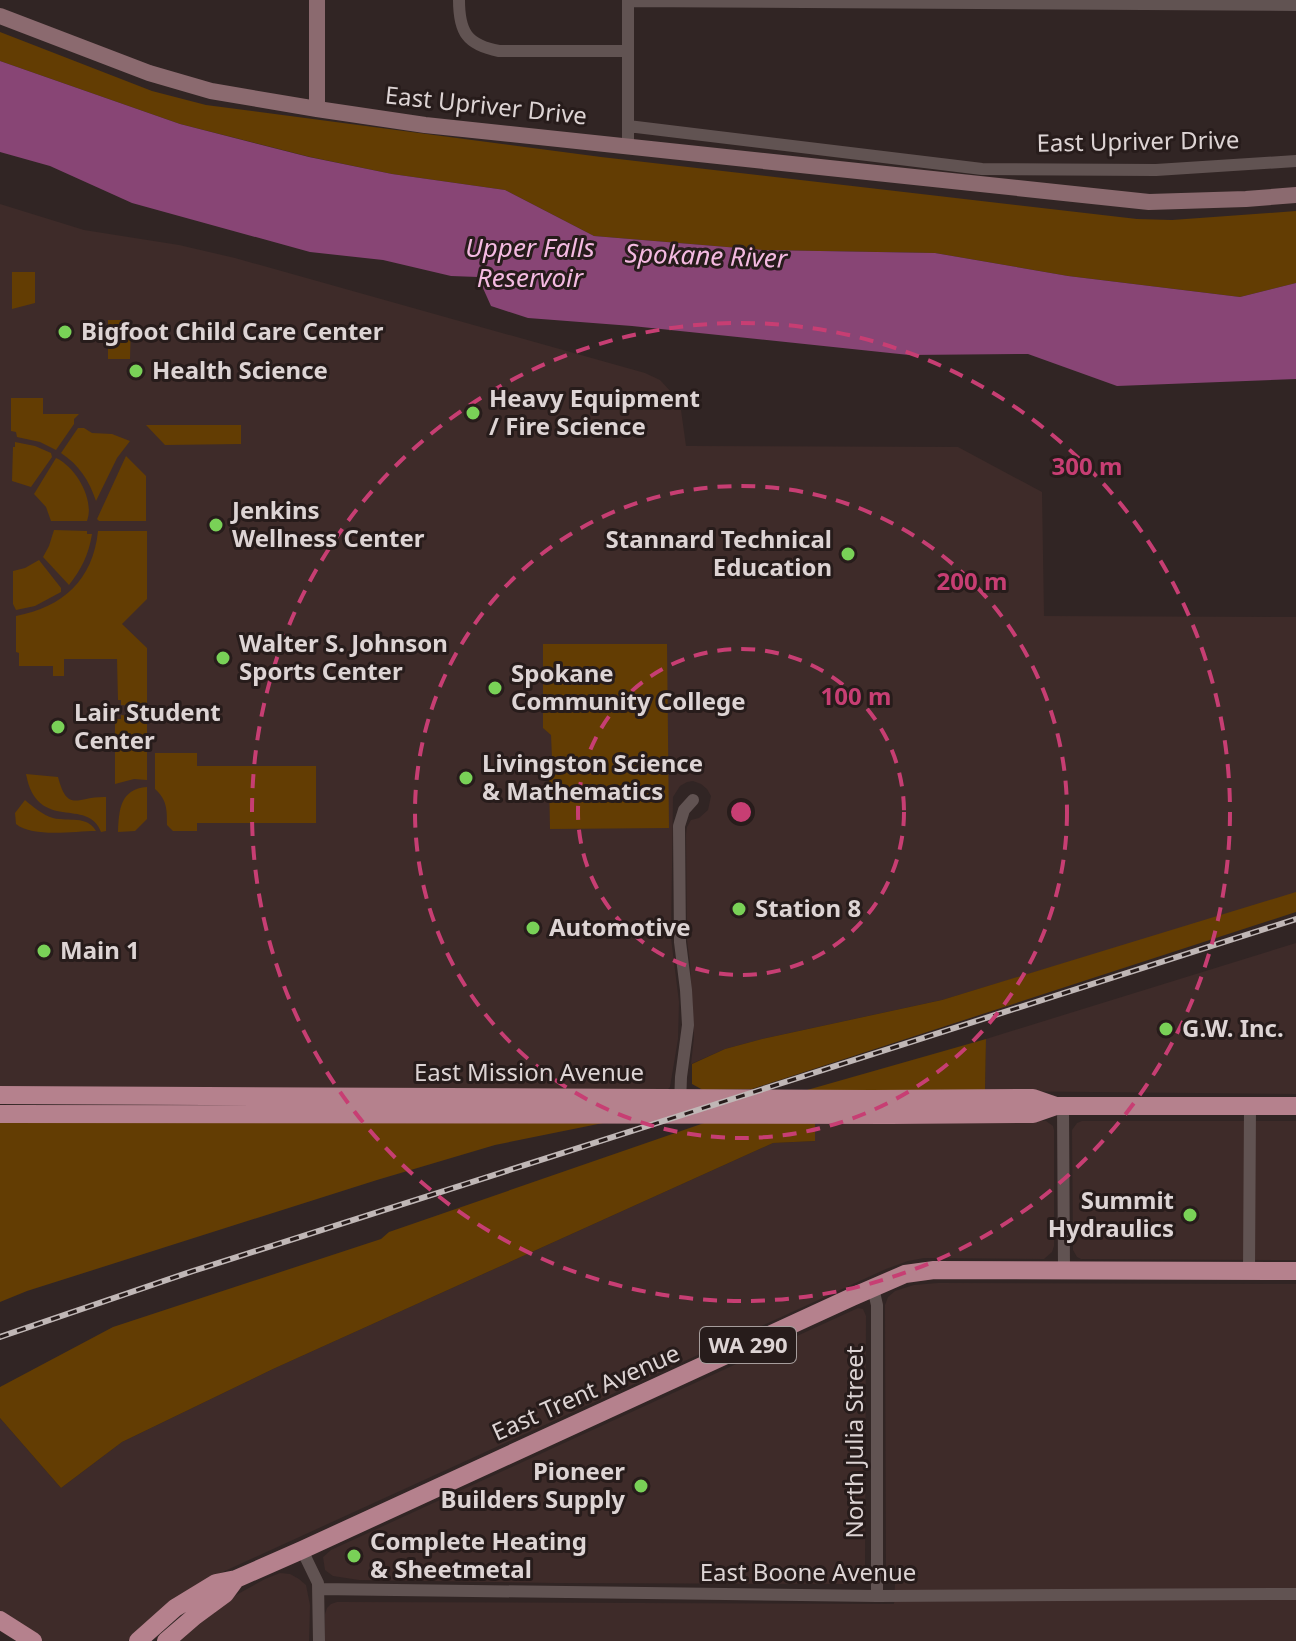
<svg xmlns="http://www.w3.org/2000/svg" width="1296" height="1641" font-family="'Noto Sans',sans-serif">
<style>
.built{fill:#3e2b29}
.green{fill:#633d03}
.water{fill:#884575}
.lines{fill:none;stroke-linecap:round;stroke-linejoin:round}
.street{stroke:#615352;stroke-width:12}
.secondary{stroke:#8b6a6f;stroke-width:16}
.primary{stroke:#b5818d;stroke-width:18}
.rail-casing{stroke:#c0b7b6;stroke-width:6}
.rail{stroke:#271c1b;stroke-width:3;stroke-dasharray:9;stroke-linecap:butt}
.ring{fill:none;stroke:#c73e73;stroke-width:4;stroke-dasharray:14 10}
.poi-dot{fill:#79d157;stroke:#271c1b;stroke-width:3}
.labels{text-anchor:middle;stroke-width:6;stroke-linejoin:round;paint-order:stroke}
.shield{fill:#271c1b;stroke:#a69d9c;stroke-width:2}
.shield-label{font-size:22px;font-weight:bold;fill:#ddd4d4}
.street-label{font-size:24px;fill:#ddd4d4;stroke:#271c1b}
.poi-label{font-size:24px;font-weight:bold;fill:#ddd4d4;stroke:#271c1b;text-anchor:start}
.water-label{font-size:26px;font-style:italic;fill:#f4bae1;stroke:#271c1b}
.centre{fill:#c73e73;stroke:#271c1b;stroke-width:4}
.ring-label{font-size:24px;text-anchor:middle;font-weight:bold;fill:#c73e73;stroke:#271c1b;stroke-width:6;stroke-linejoin:round;paint-order:stroke}
</style>
<rect width="100%" height="100%" fill="#312524"/>
<path class="built" d="M 0,204 L 84,230 L 179,245 L 235,258 L 645,373 L 660,380 L 673,394 L 681,410 L 686,446 L 958,447 L 1042,492 L 1044,616 L 1296,617 L 1296,894 L 942,1000 L 762,1039 L 725,1049 L 691,1064 L 694,1037 L 690,963 L 687,940 L 686,834 L 687,827 L 691,820 L 699,818 L 708,810 L 711,796 L 707,789 L 701,784 L 693,781 L 687,782 L 680,786 L 673,797 L 671,938 L 679,1002 L 678,1039 L 670,1087 L 665,1092 L 0,1089 Z
M 1296,943 L 1296,1094 L 985,1091 L 986,1039 Z
M 1046,1121 L 1053,1126 L 1054,1130 L 1054,1246 L 1052,1252 L 1044,1259 L 924,1258 L 908,1261 L 886,1269 L 216,1575 L 165,1607 L 128,1641 L 42,1641 L 0,1614 L 0,1418 L 61,1488 L 122,1442 L 273,1369 L 773,1143 L 815,1141 L 815,1122 Z
M 1082,1121 L 1296,1121 L 1296,1260 L 1081,1259 L 1077,1257 L 1073,1250 L 1072,1130 L 1077,1123 Z
M 938,1283 L 1296,1284 L 1296,1641 L 325,1641 L 325,1614 L 327,1608 L 331,1604 L 337,1602 L 894,1604 L 895,1584 L 888,1582 L 886,1578 L 885,1305 L 888,1297 L 895,1291 L 914,1285 Z
M 858,1308 L 863,1309 L 866,1316 L 865,1572 L 865,1579 L 862,1582 L 853,1584 L 556,1583 L 359,1580 L 333,1576 L 325,1570 L 323,1557 L 331,1550 Z
M 280,1573 L 290,1574 L 299,1579 L 306,1585 L 310,1605 L 309,1641 L 177,1641 L 218,1605 L 265,1579 Z"/>
<path class="green" d="M 0,32 L 152,91 L 206,105 L 601,157 L 1137,219 L 1172,220 L 1296,211 L 1296,283 L 1240,297 L 1068,276 L 935,253 L 763,250 L 594,236 L 505,190 L 392,174 L 310,157 L 180,124 L 0,61 Z
M 12,272 L 35,272 L 35,303 L 12,309 Z
M 108,320 L 131,320 L 130,359 L 108,359 Z
M 11,398 L 43,398 L 43,414 L 79,414 L 74,419 L 74,424 L 56,450 L 40,442 L 17,437 L 16,432 L 11,431 Z
M 146,425 L 241,425 L 241,444 L 165,445 Z
M 78,428 L 84,428 L 92,433 L 112,434 L 130,441 L 117,458 L 96,501 C 89,480 79,465 61,453 Z
M 15,442 L 35,446 L 51,453 L 52,457 L 31,487 L 12,481 L 13,447 L 15,447 Z
M 126,456 L 146,476 L 146,521 L 99,521 L 97,519 Z
M 56,458 C 76,467 95,500 87,521 L 51,521 L 46,507 L 34,494 Z
M 54,530 L 87,531 L 87,534 L 92,534 C 89,554 81,570 69,585 L 43,557 L 49,546 Z
M 98,531 L 147,531 L 147,599 L 122,624 L 147,648 L 147,705 L 144,707 L 121,705 L 121,700 L 118,700 L 117,659 L 64,659 L 64,676 L 53,676 L 53,666 L 19,666 L 19,653 L 16,652 L 16,616 C 63,607 93,580 98,531 Z
M 39,560 L 61,588 L 61,592 L 35,606 L 16,610 L 13,604 L 13,571 L 25,568 Z
M 543,644 L 667,644 L 669,828 L 550,829 L 549,776 L 555,770 L 556,761 L 552,758 L 551,735 L 543,728 Z
M 121,715 L 144,718 L 147,720 L 147,780 L 134,779 L 115,784 L 115,719 L 121,719 Z
M 155,753 L 197,753 L 197,766 L 316,766 L 316,823 L 197,823 L 197,831 L 173,831 L 167,825 C 167,809 167,800 155,789 Z
M 26,774 L 58,777 C 68,814 77,796 106,797 L 106,831 L 101,832 C 88,796 37,834 26,774 Z
M 147,787 L 147,819 L 135,831 L 118,832 C 119,810 120,789 147,787 Z
M 25,800 C 33,807 43,815 53,818 C 69,822 87,815 96,831 C 74,831 33,838 16,824 L 15,813 Z
M 1296,892 L 1296,912 L 752,1089 L 703,1090 L 692,1084 L 692,1064 L 725,1049 L 762,1039 L 942,1000 Z
M 986,1039 L 985,1091 L 800,1092 Z
M 0,1121 L 608,1122 L 495,1145 L 377,1180 L 27,1291 L 0,1302 Z
M 707,1122 L 815,1122 L 815,1141 L 773,1143 L 273,1369 L 122,1442 L 61,1488 L 0,1418 L 0,1387 L 113,1327 L 381,1239 L 389,1232 Z"/>
<path class="water" d="M 0,61 L 180,124 L 309,157 L 392,174 L 505,190 L 594,236 L 763,250 L 935,253 L 1068,276 L 1240,297 L 1296,283 L 1296,379 L 1117,386 L 1028,354 L 909,355 L 632,326 L 528,318 L 491,306 L 478,277 L 451,276 L 383,260 L 310,252 L 132,203 L 50,166 L 0,152 Z"/>
<g class="lines">
<path class="street" d="M 459,0 C 459,32 467,45 499,51 L 628,51
M 628,0 L 628,146
M 628,1 L 1296,5
M 628,126 L 982,169 L 1156,170 L 1296,161
M 680,1104 L 681,1077 L 688,1025 L 686,990 L 680,942 L 679,826 L 684,810 L 693,800
M 1063,1106 L 1064,1271
M 1249,1271 L 1250,1106
M 873,1288 L 877,1305 L 877,1596
M 302,1550 L 318,1583 L 319,1641
M 319,1589 L 877,1596 L 1296,1594"/>
<path class="secondary" d="M 0,16 L 149,73 L 211,91 L 317,109 L 425,125 L 1149,202 L 1246,199 L 1296,195
M 317,109 L 317,0"/>
<path class="primary" d="M 0,1095 L 872,1099 L 1033,1098 L 1056,1106
M 0,1114 L 891,1115 L 1033,1114 L 1056,1106 L 1296,1106
M 0,1620 L 33,1641
M 138,1641 L 175,1608 L 216,1583 L 236,1579 L 302,1550 L 852,1297 L 905,1274 L 934,1270 L 1296,1271
M 166,1641 L 195,1616 L 225,1594 L 236,1579"/>
<g class="rail-casing">
<path id="rail" d="M 0,1337 L 193,1271 L 1296,919"/>
</g>
<use href="#rail" class="rail"/>
</g>
<g class="ring">
<circle cx="741" cy="812" r="163"/>
<circle cx="741" cy="812" r="326"/>
<circle cx="741" cy="812" r="489"/>
</g>
<g class="poi-dot">
<circle cx="65" cy="332" r="8"/>
<circle cx="136" cy="371" r="8"/>
<circle cx="473" cy="413" r="8"/>
<circle cx="216" cy="525" r="8"/>
<circle cx="848" cy="554" r="8"/>
<circle cx="223" cy="658" r="8"/>
<circle cx="495" cy="688" r="8"/>
<circle cx="58" cy="727" r="8"/>
<circle cx="466" cy="778" r="8"/>
<circle cx="739" cy="909" r="8"/>
<circle cx="533" cy="928" r="8"/>
<circle cx="44" cy="951" r="8"/>
<circle cx="1166" cy="1029" r="8"/>
<circle cx="1190" cy="1215" r="8"/>
<circle cx="641" cy="1486" r="8"/>
<circle cx="354" cy="1556" r="8"/>
</g>
<g class="labels">
<rect class="shield" x="700" y="1327" width="96" height="36" rx="6"/>
<g class="shield-label">
<text x="748" y="1353">WA 290</text>
</g>
<g class="street-label">
<text transform="translate(486 106) rotate(6)" y="8">East Upriver Drive</text>
<text transform="translate(1138 142) rotate(-1)" y="8">East Upriver Drive</text>
<text x="529" y="1081">East Mission Avenue</text>
<text transform="translate(586 1393) rotate(-24)" y="8">East Trent Avenue</text>
<text transform="translate(855 1442) rotate(-90)" y="8">North Julia Street</text>
<text x="808" y="1581">East Boone Avenue</text>
</g>
<g class="poi-label">
<text x="81" y="340">Bigfoot Child Care Center</text>
<text x="152" y="379">Health Science</text>
<text x="489" y="407">Heavy Equipment<tspan x="489" dy="28">/ Fire Science</tspan></text>
<text x="232" y="519">Jenkins<tspan x="232" dy="28">Wellness Center</tspan></text>
<text x="832" y="548" text-anchor="end">Stannard Technical<tspan x="832" dy="28">Education</tspan></text>
<text x="239" y="652">Walter S. Johnson<tspan x="239" dy="28">Sports Center</tspan></text>
<text x="511" y="682">Spokane<tspan x="511" dy="28">Community College</tspan></text>
<text x="74" y="721">Lair Student<tspan x="74" dy="28">Center</tspan></text>
<text x="482" y="772">Livingston Science<tspan x="482" dy="28">&amp; Mathematics</tspan></text>
<text x="755" y="917">Station 8</text>
<text x="549" y="936">Automotive</text>
<text x="60" y="959">Main 1</text>
<text x="1182" y="1037">G.W. Inc.</text>
<text x="1174" y="1209" text-anchor="end">Summit<tspan x="1174" dy="28">Hydraulics</tspan></text>
<text x="625" y="1480" text-anchor="end">Pioneer<tspan x="625" dy="28">Builders Supply</tspan></text>
<text x="370" y="1550">Complete Heating<tspan x="370" dy="28">&amp; Sheetmetal</tspan></text>
</g>
<g class="water-label">
<text x="530" y="257">Upper Falls<tspan x="530" dy="30">Reservoir</tspan></text>
<text transform="translate(706 256) rotate(2)" y="9">Spokane River</text>
</g>
</g>
<circle cx="741" cy="812" r="12" class="centre"/>
<g class="ring-label">
<text x="1087" y="475">300 m</text>
<text x="972" y="590">200 m</text>
<text x="856" y="705">100 m</text>
</g>
</svg>
